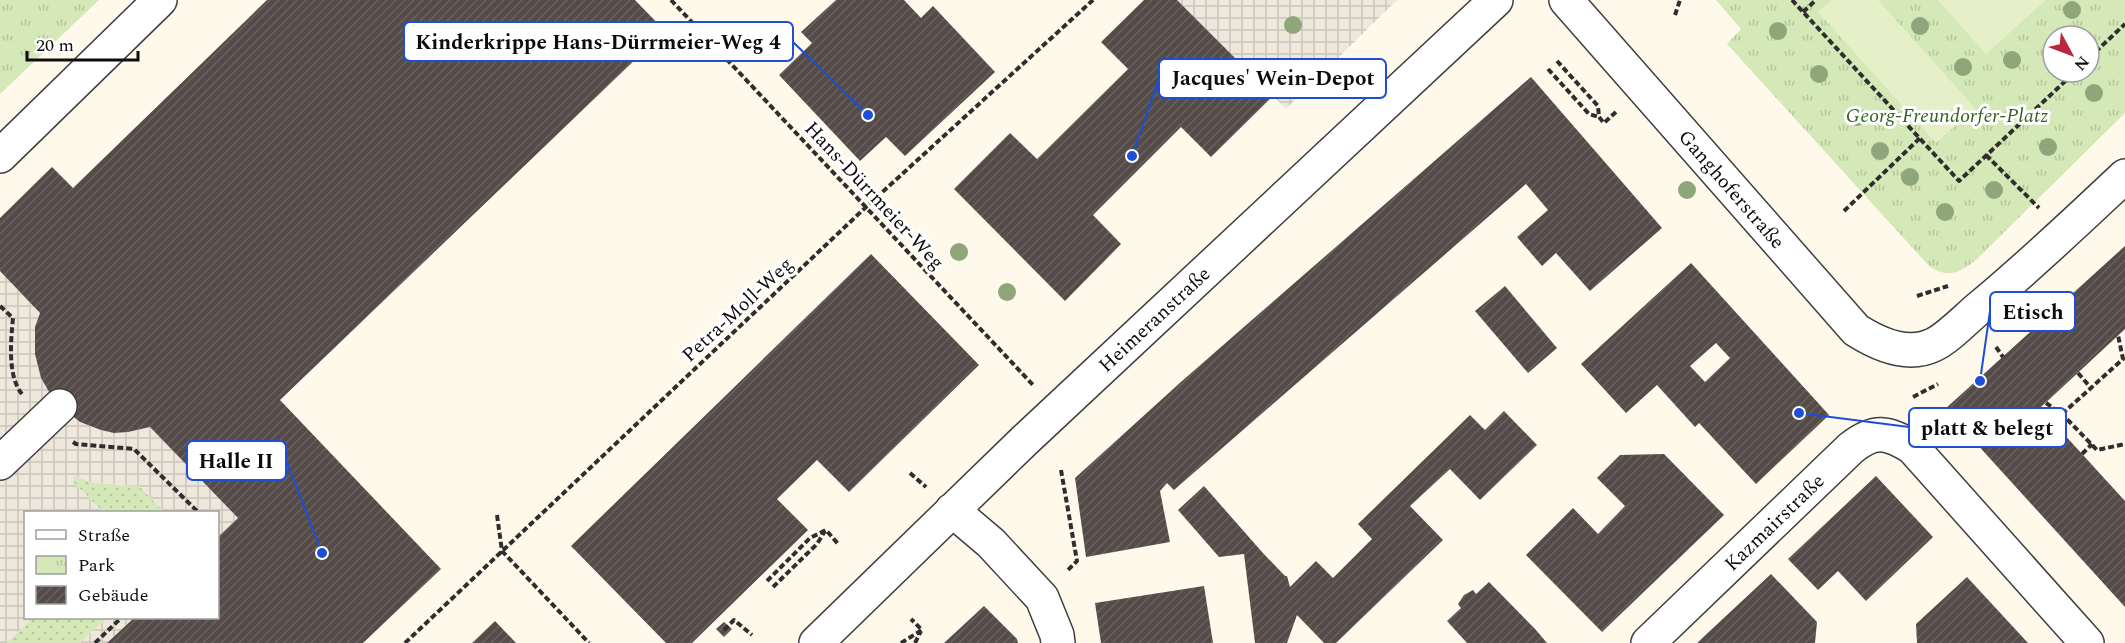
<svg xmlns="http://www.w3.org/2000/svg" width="2125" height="643" font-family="Spectral,serif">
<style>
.grass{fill:url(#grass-dots)}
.park{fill:url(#park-tufts);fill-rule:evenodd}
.pitch{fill:#e6f0c8}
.plaza{fill:url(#plaza-grid)}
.building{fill:url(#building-hatch);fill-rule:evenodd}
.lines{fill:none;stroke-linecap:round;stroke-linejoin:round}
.minor-casing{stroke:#3f3f3f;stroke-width:36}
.path{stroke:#2e2e2e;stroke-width:4;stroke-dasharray:6 3;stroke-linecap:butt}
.minor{stroke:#fff;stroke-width:33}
.tree{fill:#8fa67b}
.labels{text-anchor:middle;stroke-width:6;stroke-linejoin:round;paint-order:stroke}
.park-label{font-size:20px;font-style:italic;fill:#33631e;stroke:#fff}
.street-label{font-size:20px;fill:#0c0c0c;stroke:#fff}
.leader{fill:none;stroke:#1d4ed8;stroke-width:2}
.callout-dot{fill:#1d4ed8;stroke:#fff;stroke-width:2}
.callout{fill:#fff;stroke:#1d4ed8;stroke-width:2}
.callout-label{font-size:21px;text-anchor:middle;font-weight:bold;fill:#0c0c0c}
</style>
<defs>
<pattern id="grass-dots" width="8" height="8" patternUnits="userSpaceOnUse" patternTransform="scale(1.5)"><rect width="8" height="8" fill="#d5e8b7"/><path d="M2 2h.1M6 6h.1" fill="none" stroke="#b6c69c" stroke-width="1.8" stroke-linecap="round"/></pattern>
<pattern id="park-tufts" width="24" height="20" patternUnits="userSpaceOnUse" patternTransform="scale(1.5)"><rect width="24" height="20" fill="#d5e8b7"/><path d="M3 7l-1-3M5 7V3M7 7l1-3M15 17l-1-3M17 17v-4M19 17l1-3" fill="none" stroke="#b6c69c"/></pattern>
<pattern id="plaza-grid" width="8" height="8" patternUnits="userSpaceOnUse" patternTransform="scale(1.5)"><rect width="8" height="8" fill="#eee7dc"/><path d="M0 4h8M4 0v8" fill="none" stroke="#cbc5bc"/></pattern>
<pattern id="building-hatch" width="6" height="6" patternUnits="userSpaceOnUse" patternTransform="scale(1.5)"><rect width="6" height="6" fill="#554c49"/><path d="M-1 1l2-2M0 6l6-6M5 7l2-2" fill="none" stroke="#68615f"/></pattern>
</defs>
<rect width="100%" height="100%" fill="#fff9ec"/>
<path class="grass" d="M 75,476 L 93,483 L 139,486 L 164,512 L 103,512 L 72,481 Z
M 33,618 L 107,618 L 80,643 L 6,643 Z"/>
<path class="park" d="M 0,0 L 99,0 L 0,94 Z
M 1716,0 L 2125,0 L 2125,113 L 1976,260 C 1959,273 1948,279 1929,266 L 1727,44 L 1741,29 ZM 2053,36 L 2089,36 L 2089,72 L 2053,72 Z"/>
<path class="pitch" d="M 1832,0 L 1878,0 L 1975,108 L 1936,143 L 1818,12 Z
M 1938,0 L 2046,0 L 1986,54 Z"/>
<path class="plaza" d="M 1177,0 L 1397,0 L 1286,109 Z
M 0,271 L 40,313 L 35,327 L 35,354 L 41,378 L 52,397 L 80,422 L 101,430 L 114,433 L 128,432 L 150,427 L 238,518 L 218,537 L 218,512 L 164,512 L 139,486 L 93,483 L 75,476 L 72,481 L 103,512 L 26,512 L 26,618 L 33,618 L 6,643 L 0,643 Z
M 107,618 L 134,618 L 107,643 L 80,643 Z"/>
<path class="building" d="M 267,0 L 635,0 L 665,31 L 280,400 L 441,569 L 363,643 L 107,643 L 134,618 L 218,618 L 218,537 L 238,518 L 150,427 L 128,432 L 114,433 L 101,430 L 80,422 L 60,406 L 52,397 L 41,378 L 35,354 L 35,327 L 40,313 L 0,271 L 0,218 L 52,167 L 73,188 Z
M 836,0 L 904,0 L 921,18 L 933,6 L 995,72 L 905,156 L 886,137 L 860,161 L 779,75 L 812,43 L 801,32 Z
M 1144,0 L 1177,0 L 1273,96 L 1211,157 L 1181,127 L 1093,215 L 1121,244 L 1065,301 L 954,189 L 1010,133 L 1037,159 L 1128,69 L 1101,42 Z
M 1531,77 L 1662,228 L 1590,291 L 1556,253 L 1542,266 L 1517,237 L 1548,210 L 1526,184 L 1174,490 L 1167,483 L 1160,491 L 1170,542 L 1086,557 L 1075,478 L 1182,381 Z
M 2125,246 L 2125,329 L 2040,408 L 2125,501 L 2125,607 L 1945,409 Z
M 871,254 L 979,365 L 849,492 L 817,460 L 777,499 L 808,530 L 692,643 L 666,643 L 571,546 Z
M 1691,263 L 1829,415 L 1756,484 L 1699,423 L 1695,427 L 1657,385 L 1626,413 L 1581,364 ZM 1716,343 L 1730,358 L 1705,382 L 1690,366 Z
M 1505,286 L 1557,348 L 1528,373 L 1475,311 Z
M 1504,411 L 1537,445 L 1480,500 L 1450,469 L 1410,506 L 1443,540 L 1336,643 L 1324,643 L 1297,615 L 1287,643 L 1255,643 L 1244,554 L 1219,557 L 1178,510 L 1204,486 L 1262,552 L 1285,576 L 1287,576 L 1290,587 L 1316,561 L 1333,578 L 1372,539 L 1358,524 L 1394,489 L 1470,415 L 1485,430 Z
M 1664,454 L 1724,515 L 1602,632 L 1526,555 L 1573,508 L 1598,534 L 1625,506 L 1597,478 L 1620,455 Z
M 1876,476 L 1933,537 L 1866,601 L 1838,571 L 1818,590 L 1788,559 Z
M 1771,574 L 1817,622 L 1815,643 L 1697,643 Z
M 1967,577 L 2028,643 L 1917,643 L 1916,624 Z
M 1489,582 L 1536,630 L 1547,643 L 1467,643 L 1447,621 L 1461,608 L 1458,604 L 1464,595 L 1473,590 L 1476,594 Z
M 1204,586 L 1213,643 L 1101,643 L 1095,603 Z
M 984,606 L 1017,639 L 1018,643 L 944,643 Z
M 495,621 L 516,643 L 472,643 Z
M 724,622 L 732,629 L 724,637 L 716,629 Z"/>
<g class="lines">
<g class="minor-casing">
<path id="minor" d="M 1566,0 L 1856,330 C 1878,344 1908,357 1933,345 C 1947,339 1967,318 1979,308 C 2030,266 2077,221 2125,176
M 0,156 L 160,0
M 0,463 L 60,406
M 952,510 L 991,543 L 1042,598 L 1057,635 L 1058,643
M 816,643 L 1024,441 L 1496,0
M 1648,643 L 1851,448 C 1875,429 1887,432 1912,447 L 2087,643"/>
</g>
<path class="path" d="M 671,0 L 1034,386
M 1792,0 L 1959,181 L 2075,72
M 1803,12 L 1816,0
M 1675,15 L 1680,0
M 2089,58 L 2125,24
M 1557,61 L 1598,106 L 1599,117 L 1604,123 L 1617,111
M 1548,69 L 1589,114 L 1599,117
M 1986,155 L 2039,208
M 1844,211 L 1920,138
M 1917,296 L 1948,286
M 0,306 L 13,318 C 11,340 7,376 22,394
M 1996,347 L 2003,357
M 2078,373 L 2091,388
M 1913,397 L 1938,384
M 2046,403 L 2062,414 L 2097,450 L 2125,444
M 2062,414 L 2123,359 L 2118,335
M 73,442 L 76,444 L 134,449 L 198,512
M 2082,454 L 2092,444
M 1061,470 L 1077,561 L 1067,571
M 910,473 L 926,487
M 497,515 L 502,551 L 589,643
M 767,581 L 810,538 L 826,530 L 839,545
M 773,587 L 817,544 L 825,531
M 724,630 L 734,620 L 752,635
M 95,643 L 121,618
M 405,643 L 866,207 L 1093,0
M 901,643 L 922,630 L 911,619
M 915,643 L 921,631"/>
<use href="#minor" class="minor"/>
</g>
<g class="tree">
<circle cx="2072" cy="10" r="9"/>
<circle cx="1293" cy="25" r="9"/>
<circle cx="1920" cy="26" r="9"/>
<circle cx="1778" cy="31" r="9"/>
<circle cx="2012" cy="60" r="9"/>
<circle cx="1963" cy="67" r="9"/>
<circle cx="1819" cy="74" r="9"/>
<circle cx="2094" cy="93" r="9"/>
<circle cx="1857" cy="117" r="9"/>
<circle cx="2048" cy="147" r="9"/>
<circle cx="1880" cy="151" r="9"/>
<circle cx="1910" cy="177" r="9"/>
<circle cx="1687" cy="190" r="9"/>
<circle cx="1994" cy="190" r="9"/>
<circle cx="1945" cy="212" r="9"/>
<circle cx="959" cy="252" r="9"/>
<circle cx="1007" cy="292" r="9"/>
</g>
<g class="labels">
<g class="park-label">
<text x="1947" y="122">Georg-Freundorfer-Platz</text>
</g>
<g class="street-label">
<text transform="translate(1732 189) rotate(49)" y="7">Ganghoferstraße</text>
<text transform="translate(875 195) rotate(47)" y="7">Hans-Dürrmeier-Weg</text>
<text transform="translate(737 309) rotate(-43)" y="7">Petra-Moll-Weg</text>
<text transform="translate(1154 319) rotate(-43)" y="7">Heimeranstraße</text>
<text transform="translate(1774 522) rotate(-44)" y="7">Kazmairstraße</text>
</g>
</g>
<path class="leader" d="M868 115L793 42M1132 156L1159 78M1980 381L1990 311M1799 413L1909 427M322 553L286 460"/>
<g class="callout-dot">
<circle cx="868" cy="115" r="6"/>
<circle cx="1132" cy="156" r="6"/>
<circle cx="1980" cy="381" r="6"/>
<circle cx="1799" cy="413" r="6"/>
<circle cx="322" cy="553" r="6"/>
</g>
<g class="callout">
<rect x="404" y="22" width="389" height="39" rx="6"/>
<rect x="1159" y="59" width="227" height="39" rx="6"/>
<rect x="1990" y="292" width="85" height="39" rx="6"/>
<rect x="1909" y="408" width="157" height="39" rx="6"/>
<rect x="187" y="441" width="99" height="39" rx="6"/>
</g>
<g class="callout-label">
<text x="598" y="49">Kinderkrippe Hans-Dürrmeier-Weg 4</text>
<text x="1273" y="85">Jacques' Wein-Depot</text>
<text x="2033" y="319">Etisch</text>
<text x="1987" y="435">platt &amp; belegt</text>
<text x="236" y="468">Halle II</text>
</g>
<rect x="24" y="511" width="195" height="108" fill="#ffffff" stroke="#9e9e9e" stroke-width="1.5"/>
<rect x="36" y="530" width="30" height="9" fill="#ffffff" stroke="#9e9e9e" stroke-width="1.5"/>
<text x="78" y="541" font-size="18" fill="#0c0c0c">Straße</text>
<rect x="36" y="556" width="30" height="18" fill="url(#park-tufts)" stroke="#9e9e9e" stroke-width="1.5"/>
<text x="78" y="571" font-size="18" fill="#0c0c0c">Park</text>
<rect x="36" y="586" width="30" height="18" fill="url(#building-hatch)" stroke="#9e9e9e" stroke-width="1.5"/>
<text x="78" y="601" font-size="18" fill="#0c0c0c">Gebäude</text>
<g transform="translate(2071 54) rotate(131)"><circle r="28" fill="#ffffff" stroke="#9e9e9e" stroke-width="1.5"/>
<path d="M0-4.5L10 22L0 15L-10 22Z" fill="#bb263c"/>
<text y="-9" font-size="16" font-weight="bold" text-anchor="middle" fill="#0c0c0c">N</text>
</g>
<path d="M27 51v9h111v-9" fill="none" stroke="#0c0c0c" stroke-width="3"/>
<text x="36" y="51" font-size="18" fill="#0c0c0c" stroke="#ffffff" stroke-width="4.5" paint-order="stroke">20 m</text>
</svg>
